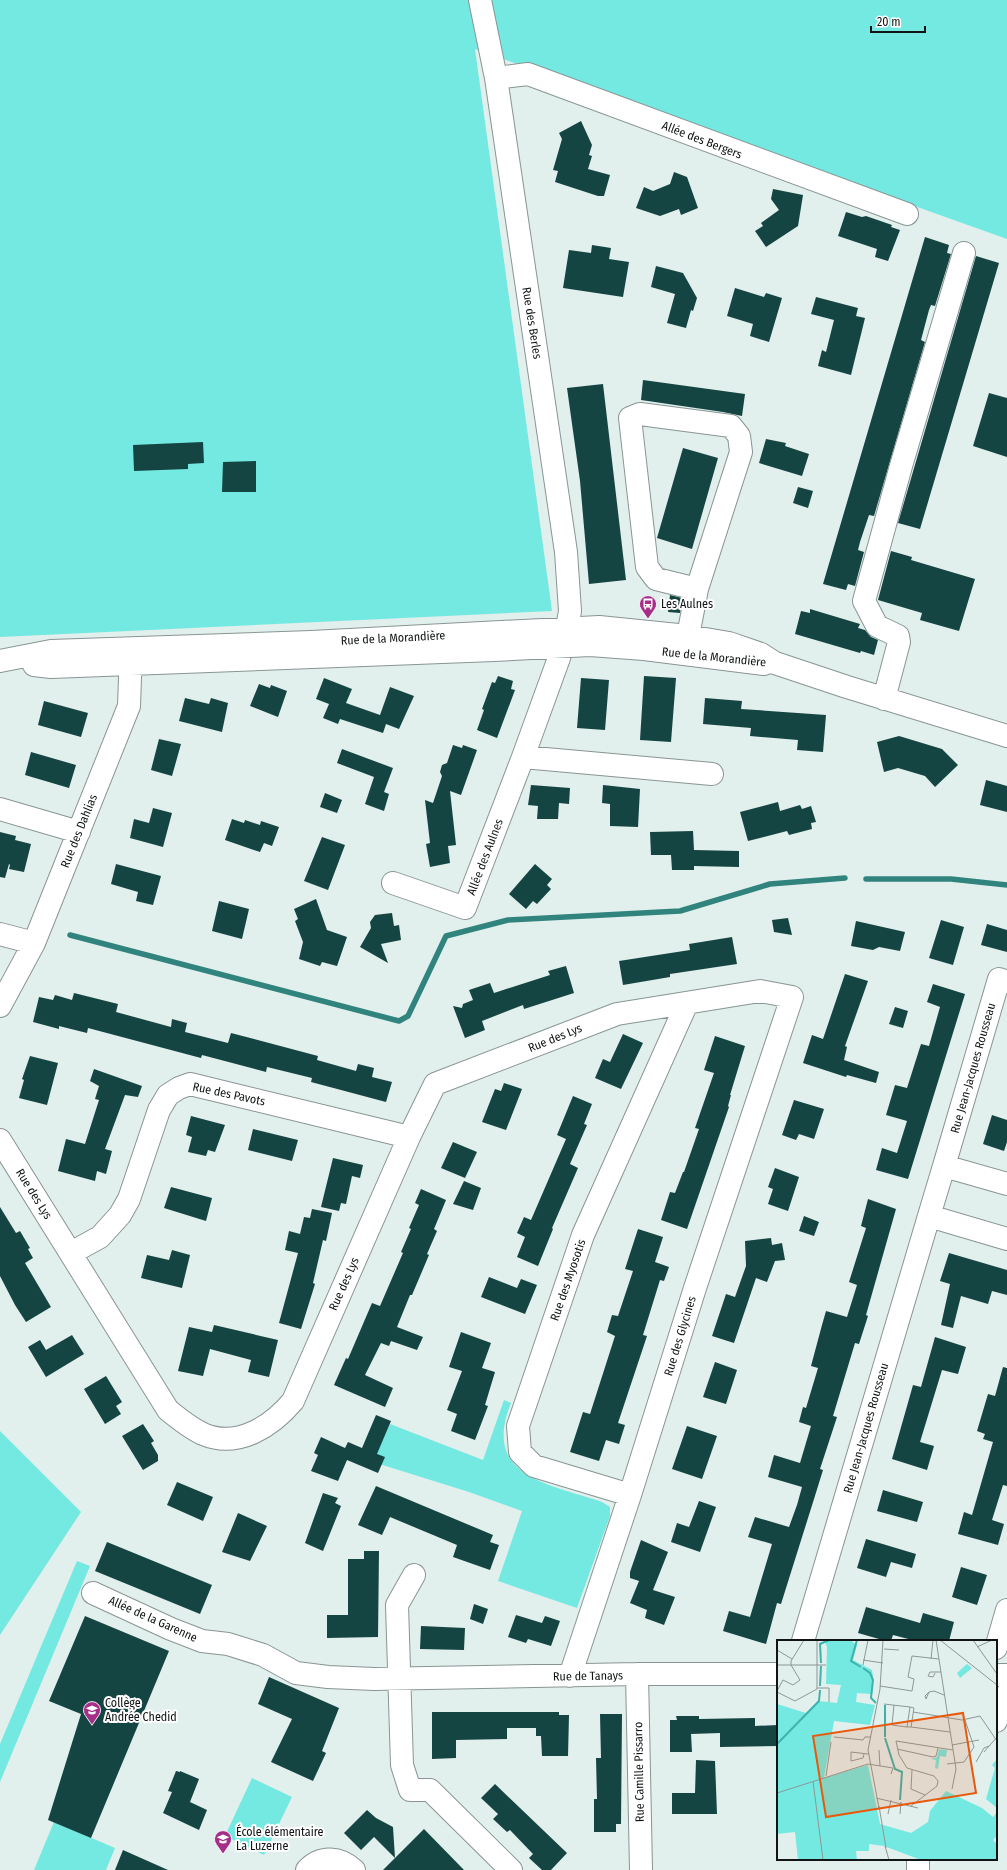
<svg xmlns="http://www.w3.org/2000/svg" width="1007" height="1870" font-family="'Fira Sans Condensed',sans-serif">
<style>
.green{fill:#74e9e1}
.lines{fill:none;stroke-linecap:round;stroke-linejoin:round}
.stream{stroke:#31837e;stroke-width:5.5}
.building{fill:#154542}
.minor-casing{stroke:#899594;stroke-width:24}
.minor{stroke:#fff;stroke-width:22}
.labels{text-anchor:middle;stroke-width:4;stroke-linejoin:round;paint-order:stroke}
.street-label{font-size:12px;fill:#101414;stroke:#fff}
.poi-label{font-size:12px;fill:#101414;stroke:#fff;text-anchor:start}
.inset-river{fill:none;stroke:#3fb2ab;stroke-width:2}
.inset-road{fill:none;stroke:#8d9796;stroke-width:1}
.view{fill:#e8590c;fill-opacity:0.15;stroke:#e8590c;stroke-width:2}
.inset-edge{fill:none;stroke:#101414;stroke-width:2}
</style>
<rect width="100%" height="100%" fill="#e1efed"/>
<path class="green" d="M 0,0 L 1007,0 L 1007,239 L 475,49 L 552,611 L 0,637 Z
M 504,1400 L 511,1403 C 481,1477 549,1484 602,1502 L 610,1507 L 610,1516 L 577,1608 L 498,1581 L 522,1511 L 469,1492 L 373,1462 L 390,1424 L 483,1460 Z
M 0,1431 L 81,1512 L 0,1635 Z
M 77,1561 L 90,1566 L 0,1782 L 0,1744 Z
M 252,1778 L 292,1797 L 264,1855 L 225,1836 Z
M 54,1822 L 115,1848 L 106,1870 L 34,1870 Z"/>
<g class="lines">
<path class="stream" d="M 866,879 L 951,879 L 1007,885
M 70,935 L 399,1021 L 408,1016 L 446,936 L 508,920 L 680,911 L 770,884 L 845,878"/>
</g>
<path class="building" d="M 581,121 L 592,145 L 589,155 L 592,156 L 588,169 L 610,175 L 604,196 L 598,196 L 555,182 L 558,171 L 553,170 L 562,139 L 559,133 Z
M 674,172 L 687,177 L 698,208 L 681,215 L 679,209 L 660,216 L 636,208 L 644,187 L 653,191 L 670,184 Z
M 773,189 L 803,195 L 798,226 L 766,247 L 755,231 L 763,226 L 761,223 L 779,210 L 771,199 Z
M 846,212 L 862,217 L 866,216 L 892,225 L 891,227 L 900,230 L 888,261 L 875,257 L 877,249 L 838,236 Z
M 925,237 L 949,245 L 947,253 L 951,254 L 935,306 L 931,305 L 929,310 L 921,340 L 925,342 L 874,516 L 869,515 L 860,542 L 858,550 L 864,552 L 855,586 L 848,584 L 846,590 L 823,584 Z
M 592,245 L 611,248 L 609,259 L 629,262 L 623,297 L 563,288 L 569,250 L 591,253 Z
M 976,256 L 999,263 L 920,529 L 898,523 Z
M 656,266 L 683,273 L 697,298 L 693,311 L 691,310 L 686,328 L 667,323 L 675,294 L 651,287 Z
M 735,288 L 764,297 L 766,293 L 782,298 L 769,342 L 750,336 L 753,324 L 727,316 Z
M 816,297 L 858,308 L 856,316 L 865,318 L 851,375 L 818,366 L 822,350 L 826,352 L 834,320 L 811,314 Z
M 643,380 L 745,394 L 742,416 L 723,412 L 641,400 Z
M 603,384 L 626,580 L 589,584 L 580,481 L 567,388 Z
M 989,393 L 1007,398 L 1007,457 L 973,446 Z
M 766,439 L 786,443 L 785,446 L 809,454 L 802,476 L 759,463 Z
M 203,442 L 204,463 L 188,464 L 188,469 L 134,471 L 133,445 Z
M 683,448 L 718,458 L 692,549 L 657,538 Z
M 256,461 L 256,492 L 222,492 L 223,462 Z
M 798,487 L 813,491 L 808,508 L 793,503 Z
M 891,551 L 912,557 L 911,560 L 975,579 L 959,631 L 920,620 L 922,613 L 878,600 Z
M 670,595 L 682,598 L 680,613 L 668,612 Z
M 810,609 L 860,624 L 858,628 L 865,630 L 871,637 L 878,640 L 874,655 L 861,651 L 860,653 L 795,634 L 801,611 L 810,613 Z
M 498,676 L 513,681 L 511,689 L 515,690 L 497,738 L 477,730 L 484,710 L 482,709 L 492,682 L 495,683 Z
M 644,676 L 676,678 L 671,742 L 640,740 Z
M 324,678 L 352,689 L 346,703 L 380,715 L 390,687 L 414,696 L 399,729 L 386,724 L 383,733 L 340,719 L 338,724 L 323,718 L 329,704 L 316,699 Z
M 581,678 L 609,680 L 605,730 L 577,728 Z
M 259,684 L 270,688 L 271,685 L 287,691 L 278,717 L 250,706 Z
M 185,698 L 209,704 L 211,698 L 228,703 L 222,732 L 179,721 Z
M 705,698 L 742,701 L 741,709 L 826,715 L 823,752 L 797,750 L 798,740 L 750,736 L 751,728 L 703,724 Z
M 44,701 L 88,713 L 81,737 L 38,725 Z
M 899,736 L 942,749 L 958,765 L 935,787 L 925,776 L 898,768 L 884,772 L 877,742 Z
M 159,739 L 181,744 L 172,776 L 151,770 Z
M 453,745 L 462,748 L 463,745 L 477,750 L 461,795 L 450,791 L 456,845 L 448,846 L 450,863 L 430,867 L 426,844 L 430,843 L 425,800 L 433,803 L 442,776 L 440,772 L 442,765 L 447,763 Z
M 342,749 L 393,768 L 384,792 L 389,794 L 384,811 L 365,804 L 374,777 L 337,763 Z
M 31,752 L 76,765 L 69,788 L 25,775 Z
M 986,780 L 1007,786 L 1007,812 L 980,805 Z
M 531,785 L 570,788 L 569,804 L 559,803 L 558,819 L 537,819 L 538,806 L 528,805 Z
M 603,785 L 640,789 L 638,827 L 610,826 L 610,804 L 602,803 Z
M 325,793 L 342,800 L 337,813 L 320,807 Z
M 778,802 L 780,811 L 800,805 L 802,809 L 811,806 L 816,822 L 811,823 L 812,829 L 789,835 L 787,831 L 748,841 L 740,812 Z
M 153,808 L 172,813 L 163,847 L 130,838 L 134,819 L 149,823 Z
M 232,819 L 244,823 L 245,820 L 260,825 L 261,821 L 279,827 L 272,846 L 264,843 L 260,852 L 225,840 Z
M 693,831 L 694,850 L 739,851 L 739,867 L 694,866 L 694,870 L 672,870 L 671,855 L 651,855 L 650,832 Z
M 0,832 L 16,836 L 15,840 L 31,844 L 24,872 L 9,869 L 10,865 L 9,864 L 5,878 L 0,877 Z
M 322,837 L 345,845 L 328,890 L 304,881 Z
M 116,864 L 161,876 L 153,905 L 136,901 L 138,892 L 111,884 Z
M 535,864 L 552,879 L 547,885 L 551,889 L 537,904 L 533,901 L 526,909 L 509,894 Z
M 316,899 L 327,930 L 347,937 L 337,966 L 322,962 L 320,966 L 299,959 L 303,942 L 295,921 L 298,919 L 294,909 Z
M 219,901 L 249,909 L 242,939 L 212,931 Z
M 392,913 L 394,926 L 399,925 L 401,940 L 381,944 L 388,963 L 360,947 L 371,928 L 370,922 L 375,915 Z
M 788,918 L 792,935 L 774,932 L 772,920 Z
M 941,920 L 964,927 L 953,965 L 929,958 Z
M 856,921 L 905,932 L 900,951 L 879,947 L 873,950 L 851,946 Z
M 987,924 L 1007,930 L 1007,952 L 981,945 Z
M 732,937 L 737,964 L 670,974 L 670,977 L 623,985 L 619,961 L 690,950 L 689,944 Z
M 566,966 L 574,993 L 524,1009 L 523,1005 L 482,1021 L 485,1030 L 465,1038 L 453,1006 L 462,1008 L 463,1004 L 473,1000 L 469,990 L 490,983 L 494,993 L 550,975 L 548,971 Z
M 845,974 L 868,981 L 845,1046 L 847,1047 L 844,1060 L 879,1072 L 876,1083 L 847,1075 L 846,1077 L 803,1063 L 812,1035 L 823,1039 Z
M 933,984 L 965,994 L 908,1179 L 876,1170 L 882,1148 L 897,1153 L 907,1121 L 886,1115 L 895,1085 L 907,1088 L 921,1044 L 929,1046 L 940,1007 L 927,1002 Z
M 74,993 L 118,1004 L 116,1012 L 171,1027 L 172,1019 L 187,1023 L 185,1032 L 228,1043 L 231,1033 L 318,1056 L 317,1060 L 356,1071 L 358,1064 L 374,1068 L 372,1077 L 392,1082 L 386,1102 L 311,1082 L 312,1078 L 267,1067 L 266,1072 L 202,1055 L 201,1058 L 88,1028 L 87,1033 L 59,1026 L 59,1029 L 33,1022 L 39,997 L 53,1000 L 55,995 L 72,1000 Z
M 895,1007 L 908,1011 L 903,1028 L 889,1024 Z
M 623,1034 L 643,1043 L 621,1089 L 595,1078 L 603,1059 L 610,1062 Z
M 715,1036 L 745,1046 L 730,1095 L 731,1095 L 728,1106 L 729,1107 L 687,1229 L 661,1220 L 670,1192 L 675,1193 L 683,1172 L 684,1172 L 699,1129 L 695,1128 L 714,1073 L 704,1070 Z
M 30,1056 L 58,1063 L 47,1105 L 19,1098 L 24,1080 L 22,1079 Z
M 94,1069 L 142,1086 L 138,1097 L 125,1095 L 105,1149 L 112,1151 L 106,1174 L 97,1171 L 95,1181 L 58,1171 L 66,1139 L 85,1144 L 99,1100 L 95,1099 L 99,1086 L 90,1081 Z
M 504,1083 L 522,1089 L 506,1130 L 482,1122 L 495,1089 L 501,1091 Z
M 573,1096 L 592,1104 L 584,1124 L 587,1125 L 570,1164 L 578,1168 L 552,1228 L 553,1229 L 538,1266 L 517,1257 L 525,1237 L 517,1233 L 524,1217 L 531,1220 L 566,1139 L 557,1135 Z
M 794,1100 L 824,1109 L 814,1139 L 799,1134 L 796,1140 L 782,1135 Z
M 992,1115 L 1007,1120 L 1007,1142 L 1004,1151 L 983,1144 Z
M 191,1116 L 225,1125 L 215,1152 L 208,1150 L 206,1156 L 188,1152 L 192,1137 L 186,1135 Z
M 253,1129 L 298,1140 L 292,1161 L 248,1150 Z
M 453,1142 L 477,1152 L 465,1178 L 441,1168 Z
M 333,1158 L 363,1165 L 360,1178 L 352,1176 L 346,1204 L 341,1203 L 339,1211 L 321,1207 Z
M 775,1168 L 799,1177 L 788,1211 L 768,1204 L 773,1189 L 768,1187 Z
M 464,1181 L 481,1188 L 473,1210 L 453,1204 Z
M 171,1187 L 212,1198 L 206,1221 L 164,1208 Z
M 421,1189 L 446,1200 L 434,1229 L 437,1231 L 427,1254 L 429,1255 L 412,1295 L 410,1295 L 397,1327 L 423,1337 L 417,1350 L 391,1341 L 389,1346 L 381,1343 L 365,1375 L 393,1388 L 385,1407 L 334,1385 L 346,1358 L 348,1359 L 372,1303 L 380,1306 L 403,1253 L 401,1252 L 411,1229 L 409,1228 L 419,1205 L 415,1203 Z
M 868,1199 L 896,1209 L 866,1315 L 868,1316 L 859,1344 L 855,1343 L 833,1416 L 837,1417 L 820,1469 L 823,1470 L 814,1499 L 781,1604 L 777,1603 L 766,1644 L 723,1631 L 729,1611 L 750,1617 L 772,1544 L 748,1537 L 755,1517 L 789,1527 L 797,1505 L 802,1487 L 768,1477 L 774,1455 L 800,1463 L 811,1426 L 799,1422 L 803,1407 L 806,1408 L 818,1368 L 811,1366 L 822,1325 L 826,1311 L 847,1317 L 857,1285 L 849,1282 L 866,1228 L 861,1226 Z
M 0,1207 L 16,1233 L 20,1231 L 30,1248 L 28,1249 L 33,1258 L 25,1263 L 51,1307 L 26,1322 L 15,1305 L 0,1276 Z
M 312,1209 L 332,1213 L 326,1241 L 323,1240 L 313,1283 L 315,1284 L 301,1329 L 279,1323 L 298,1253 L 285,1250 L 289,1231 L 300,1234 L 304,1217 L 310,1218 Z
M 804,1216 L 819,1222 L 814,1236 L 799,1231 Z
M 638,1229 L 663,1237 L 655,1262 L 669,1267 L 664,1281 L 660,1280 L 643,1335 L 647,1336 L 618,1423 L 625,1425 L 619,1444 L 606,1440 L 599,1461 L 570,1452 L 583,1412 L 590,1414 L 615,1336 L 607,1332 L 612,1315 L 618,1316 L 633,1271 L 625,1269 Z
M 771,1238 L 772,1245 L 782,1243 L 785,1260 L 775,1261 L 767,1282 L 756,1278 L 734,1343 L 712,1336 L 726,1294 L 735,1297 L 746,1266 L 745,1241 Z
M 172,1250 L 190,1255 L 182,1288 L 141,1278 L 147,1255 L 169,1260 Z
M 949,1253 L 1007,1270 L 1007,1295 L 992,1291 L 988,1304 L 961,1296 L 953,1328 L 941,1325 L 950,1284 L 940,1281 Z
M 489,1277 L 517,1288 L 521,1279 L 537,1285 L 525,1314 L 481,1297 Z
M 214,1325 L 278,1340 L 269,1377 L 248,1372 L 251,1360 L 210,1349 L 203,1376 L 178,1371 L 189,1327 L 212,1332 Z
M 461,1332 L 491,1343 L 482,1368 L 495,1372 L 485,1405 L 488,1406 L 475,1440 L 451,1431 L 457,1414 L 447,1410 L 462,1371 L 449,1367 Z
M 72,1335 L 84,1354 L 46,1377 L 28,1347 L 40,1340 L 46,1350 Z
M 935,1337 L 966,1347 L 958,1374 L 942,1370 L 920,1442 L 934,1446 L 927,1470 L 892,1459 L 913,1385 L 921,1387 Z
M 715,1362 L 737,1370 L 726,1404 L 703,1397 Z
M 1003,1367 L 1007,1368 L 1007,1486 L 1003,1485 L 992,1520 L 1004,1524 L 998,1545 L 958,1534 L 964,1512 L 972,1515 L 993,1442 L 983,1439 L 985,1434 L 977,1431 L 988,1394 L 995,1396 Z
M 106,1376 L 122,1402 L 116,1406 L 121,1414 L 105,1424 L 84,1389 Z
M 376,1415 L 391,1421 L 377,1454 L 385,1457 L 378,1473 L 347,1460 L 338,1481 L 311,1471 L 318,1455 L 314,1453 L 321,1437 L 345,1448 L 348,1442 L 362,1448 Z
M 143,1424 L 154,1441 L 151,1443 L 158,1455 L 158,1461 L 143,1470 L 122,1436 Z
M 687,1426 L 717,1436 L 702,1479 L 672,1469 Z
M 177,1482 L 213,1497 L 203,1521 L 167,1505 Z
M 376,1486 L 493,1535 L 490,1542 L 499,1545 L 490,1570 L 453,1557 L 457,1545 L 390,1517 L 382,1535 L 358,1525 Z
M 883,1490 L 923,1502 L 917,1522 L 877,1511 Z
M 323,1493 L 338,1498 L 335,1503 L 341,1506 L 323,1551 L 305,1543 Z
M 699,1501 L 716,1507 L 700,1552 L 671,1542 L 677,1523 L 689,1527 Z
M 238,1513 L 267,1526 L 250,1561 L 222,1552 Z
M 866,1539 L 916,1554 L 912,1568 L 891,1562 L 886,1577 L 857,1568 Z
M 641,1540 L 668,1552 L 653,1590 L 675,1597 L 664,1625 L 645,1618 L 647,1610 L 630,1603 L 639,1581 L 630,1578 L 630,1572 Z
M 107,1542 L 212,1585 L 200,1614 L 95,1571 Z
M 364,1551 L 379,1551 L 378,1637 L 327,1638 L 327,1615 L 348,1615 L 348,1559 L 364,1559 Z
M 961,1567 L 987,1575 L 977,1605 L 952,1597 Z
M 474,1604 L 488,1609 L 483,1624 L 470,1619 Z
M 866,1607 L 920,1623 L 923,1613 L 954,1622 L 949,1641 L 916,1641 L 893,1635 L 891,1641 L 886,1641 L 858,1633 Z
M 516,1615 L 542,1623 L 545,1616 L 560,1621 L 551,1646 L 528,1639 L 526,1643 L 508,1637 Z
M 85,1616 L 169,1651 L 91,1838 L 48,1820 L 81,1714 L 49,1701 Z
M 421,1626 L 465,1628 L 464,1650 L 420,1649 Z
M 269,1677 L 339,1708 L 322,1751 L 326,1753 L 313,1781 L 271,1762 L 292,1719 L 258,1704 Z
M 432,1712 L 559,1712 L 559,1715 L 569,1715 L 568,1756 L 542,1756 L 541,1736 L 536,1736 L 536,1728 L 507,1728 L 507,1739 L 456,1740 L 456,1758 L 432,1759 Z
M 600,1714 L 622,1714 L 621,1824 L 616,1824 L 616,1832 L 594,1832 L 594,1799 L 597,1799 L 596,1758 L 601,1758 Z
M 676,1716 L 699,1716 L 699,1719 L 755,1718 L 755,1726 L 778,1725 L 778,1746 L 720,1747 L 720,1733 L 691,1734 L 692,1752 L 670,1752 L 670,1720 L 677,1720 Z
M 696,1760 L 715,1761 L 717,1814 L 672,1814 L 672,1793 L 695,1793 Z
M 176,1771 L 180,1772 L 180,1771 L 199,1779 L 190,1802 L 207,1810 L 199,1830 L 163,1813 L 172,1792 L 168,1791 Z
M 495,1784 L 567,1853 L 551,1870 L 542,1870 L 529,1858 L 533,1854 L 510,1830 L 507,1832 L 493,1819 L 498,1814 L 481,1798 Z
M 367,1810 L 376,1818 L 393,1827 L 395,1858 L 374,1837 L 361,1850 L 344,1833 Z
M 424,1829 L 464,1870 L 383,1870 Z
M 123,1850 L 168,1870 L 115,1870 Z"/>
<g class="lines">
<g class="minor-casing">
<path id="minor" d="M 496,78 L 528,74 L 907,214
M 688,636 L 697,589 L 741,452 L 739,436 L 731,426 L 640,414 L 630,418 L 647,567 L 656,579 L 697,589
M 0,661 L 51,651 L 311,642 L 599,627 L 688,636 L 729,643 L 761,654 L 775,663 L 847,687 L 1007,736
M 34,665 L 51,667 L 494,650 L 590,645 L 644,649 L 764,664
M 884,699 L 899,642 L 898,636 L 877,626 L 864,601 L 901,466 L 964,253
M 523,757 L 712,774
M 0,809 L 79,832
M 393,883 L 465,908 L 523,757 L 559,658 L 567,628 L 570,611 L 566,552 L 496,78 L 480,0
M 0,934 L 34,943
M 0,1006 L 34,943 L 129,706 L 131,649
M 0,1140 L 168,1410 C 179,1419 190,1428 203,1434 C 238,1449 272,1426 293,1401 L 409,1137 L 435,1084 L 617,1014 L 760,991 L 792,997 L 695,1288 L 630,1495 L 570,1676
M 944,1166 L 999,979 L 1007,982
M 1007,1184 L 944,1166 L 929,1216 L 1007,1239
M 71,1253 L 100,1237 L 120,1215 L 129,1199 L 159,1110 L 168,1095 L 179,1088 L 190,1084 L 409,1137
M 630,1495 L 534,1466 L 520,1452 L 518,1426 L 583,1235 L 687,1003
M 414,1575 L 397,1605 L 402,1765 L 410,1790 L 430,1790 L 511,1870
M 93,1593 L 171,1629 L 202,1641 L 228,1644 L 263,1655 L 296,1673 L 328,1677 L 374,1679 L 637,1674 L 778,1674
M 803,1641 L 929,1216
M 996,1648 L 1007,1610
M 637,1674 L 641,1870
M 996,1675 L 1007,1675
M 996,1721 L 1007,1694
M 307,1870 C 321,1855 340,1857 354,1870
M 918,1870 L 918,1859"/>
</g>
<use href="#minor" class="minor"/>
</g>
<defs>
<g id="bus-pin" transform="scale(0.9)"><path d="M0 17L-7.5 6A9.5 9.5 0 1 1 7.5 6Z" fill="#a52f88" stroke="#fff"/><path d="M-5-6H5V4H4V6H2V4H-2V6H-4V4H-5ZM-3.5-4V0h7V-4ZM-3.5 1.2v1.5H-2V1.2ZM2 1.2v1.5H3.5V1.2Z" fill="#fff"/></g>
<g id="school-pin" transform="scale(0.9)"><path d="M0 17L-7.5 6A9.5 9.5 0 1 1 7.5 6Z" fill="#a52f88" stroke="#fff"/><path d="M0-5L7-2L0 1L-7-2ZM-4 1L0 2.5L4 1V4Q0 6-4 4Z" fill="#fff"/></g>
</defs>
<g fill-rule="evenodd">
<use href="#bus-pin" x="648" y="604"/>
<use href="#school-pin" x="92" y="1710"/>
<use href="#school-pin" x="223" y="1839"/>
</g>
<g class="labels">
<g class="street-label">
<text transform="translate(702 140) rotate(21)" y="4">Allée des Bergers</text>
<text transform="translate(532 323) rotate(81)" y="4">Rue des Berles</text>
<text transform="translate(393 638) rotate(-3)" y="4">Rue de la Morandière</text>
<text transform="translate(714 657) rotate(6)" y="4">Rue de la Morandière</text>
<text transform="translate(79 831) rotate(-68)" y="4">Rue des Dahlias</text>
<text transform="translate(485 857) rotate(-69)" y="4">Allée des Aulnes</text>
<text transform="translate(555 1038) rotate(-22)" y="4">Rue des Lys</text>
<text transform="translate(973 1068) rotate(-74)" y="4">Rue Jean-Jacques Rousseau</text>
<text transform="translate(229 1094) rotate(12)" y="4">Rue des Pavots</text>
<text transform="translate(34 1194) rotate(58)" y="4">Rue des Lys</text>
<text transform="translate(568 1280) rotate(-71)" y="4">Rue des Myosotis</text>
<text transform="translate(344 1284) rotate(-66)" y="4">Rue des Lys</text>
<text transform="translate(680 1336) rotate(-73)" y="4">Rue des Glycines</text>
<text transform="translate(866 1428) rotate(-74)" y="4">Rue Jean-Jacques Rousseau</text>
<text transform="translate(153 1619) rotate(24)" y="4">Allée de la Garenne</text>
<text transform="translate(588 1676) rotate(-1)" y="4">Rue de Tanays</text>
<text transform="translate(639 1772) rotate(-91)" y="4">Rue Camille Pissarro</text>
</g>
<g class="poi-label">
<text x="661" y="608">Les Aulnes</text>
<text x="105" y="1707">Collège<tspan x="105" dy="14">Andrée Chedid</tspan></text>
<text x="236" y="1836">École élémentaire<tspan x="236" dy="14">La Luzerne</tspan></text>
</g>
</g>
<g transform="translate(777 1640)">
<rect width="220" height="220" fill="#e1efed"/>
<path d="M 47,0 L 73,0 L 80,5 L 76,20 L 95,30 L 96,36 L 94,54 L 80,53 L 79,62 L 98,65 L 93,85 L 57,81 L 47,138 L 91,125 L 103,184 L 134,193 L 151,182 L 153,171 L 169,151 L 205,168 L 216,177 L 220,172 L 220,196 L 216,200 L 220,204 L 220,220 L 144,220 L 107,206 L 92,204 L 92,211 L 79,211 L 80,220 L 21,220 L 18,192 L 0,194 L 0,64 L 29,73 L 41,61 L 60,63 L 64,45 L 49,44 L 50,7 ZM 190,24 L 195,28 L 183,38 L 180,33 ZM 162,109 L 170,110 L 169,117 L 163,116 L 161,129 L 158,128 L 159,120 L 154,119 L 160,117 ZM 220,119 L 220,168 L 209,159 L 218,128 L 215,125 Z" fill="#74e9e1"/>
<path class="inset-river" d="M 80,0 L 74,21 L 84,27M 44,23 L 43,4 L 52,0M 86,28 L 93,33 L 96,40 L 94,58 L 99,63M 43,46 L 44,26M 108,65 L 108,97M 108,98 L 118,129 L 125,132 L 123,160M 0,104 L 42,61 L 43,50"/>
<path class="inset-road" d="M 159,0 L 179,129 L 175,149M 163,0 L 220,45M 196,0 L 220,34M 200,7 L 215,0M 107,9 L 122,10M 0,10 L 15,19M 154,19 L 156,0M 86,20 L 106,23M 0,25 L 49,25M 86,25 L 91,0M 158,33 L 156,37 L 151,36 L 153,32 L 164,32M 103,46 L 135,51 L 137,39 L 131,37 L 135,16 L 162,19M 40,48 L 52,48 L 52,62M 0,51 L 6,40 L 16,45 L 23,40 L 14,25 L 14,21 L 27,0M 0,52 L 18,61 L 40,49 L 40,0M 152,52 L 149,59 L 148,56 L 152,52 L 157,51 L 167,55M 107,64 L 133,67M 117,65 L 115,85 L 130,87M 133,67 L 137,68 L 134,87 L 130,87 ZM 136,72 L 185,80 L 203,76 L 220,101M 134,87 L 173,92M 57,97 L 86,100 L 88,97 L 94,97M 175,105 L 202,100M 120,109 L 156,117 L 159,116 L 161,108M 102,110 L 103,126M 207,112 L 220,97M 87,114 L 86,118 L 74,121 L 74,112 L 91,114M 199,122 L 207,108 L 212,106M 170,124 L 187,122 L 197,107 L 188,80M 135,130 L 134,149 L 148,155M 49,136 L 54,102M 36,141 L 46,220M 0,153 L 91,124 L 116,128 L 114,134M 99,158 L 141,168M 102,166 L 109,208M 134,166 L 160,146 L 161,141 L 157,136 L 130,128 L 122,115 L 119,101 L 176,110M 102,168 L 91,110 L 103,49 L 106,0M 111,174 L 114,160M 123,174 L 124,162M 108,206 L 112,220"/>
<path class="view" d="M 186,73 L 199,153 L 49,177 L 36,96 Z"/>
<rect width="220" height="220" class="inset-edge"/>
</g>
<path d="M871 26v6h54v-6" fill="none" stroke="#101414" stroke-width="2"/>
<text x="877" y="26" font-size="12" fill="#101414" stroke="#ffffff" stroke-width="3" paint-order="stroke">20 m</text>
</svg>
